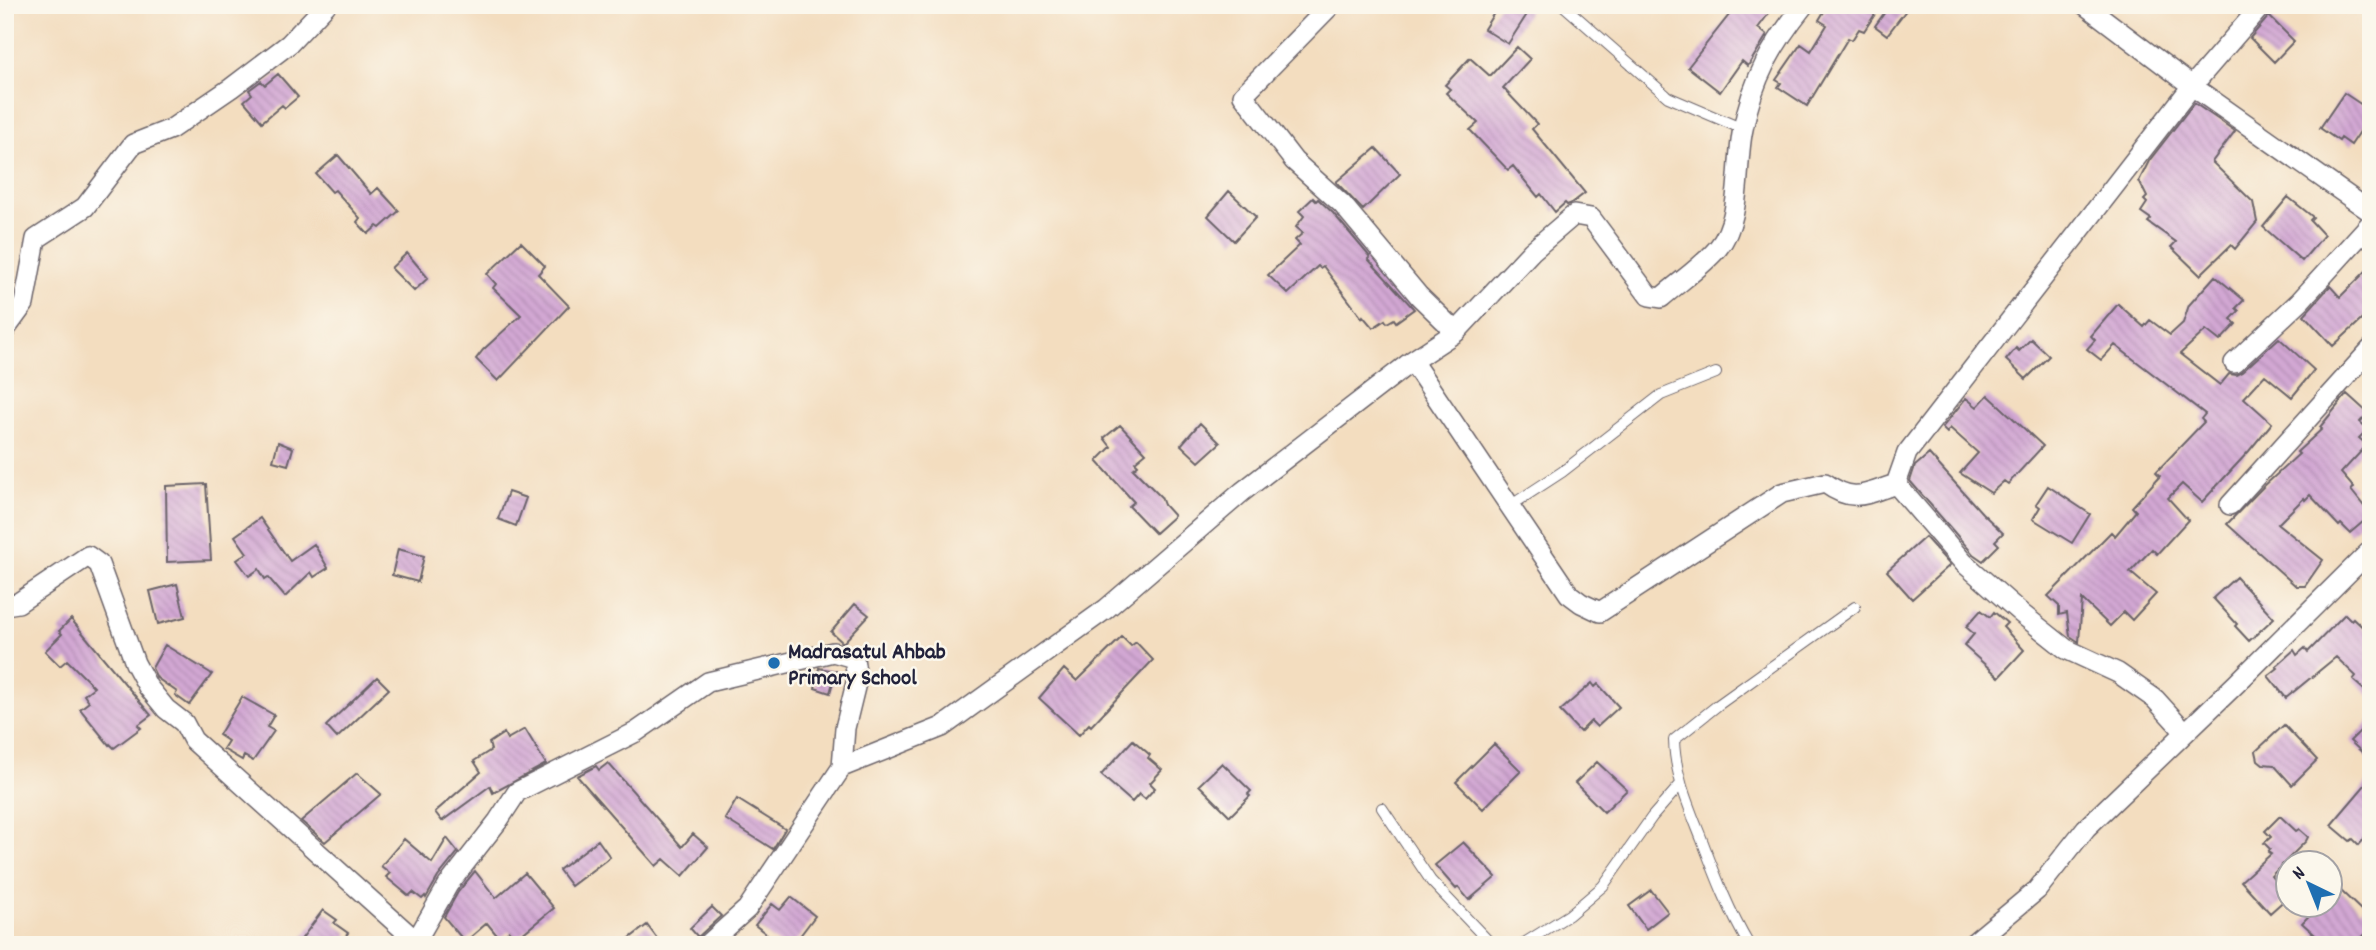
<svg xmlns="http://www.w3.org/2000/svg" width="2376" height="950" font-family="Dekko,sans-serif">
<style>
.building{fill:url(#building-back-hatch)}
.lines{fill:none;stroke-linecap:round;stroke-linejoin:round}
.lane-casing{stroke:#6b6369;stroke-width:12}
.street-casing{stroke:#6b6369;stroke-width:22}
.lane{stroke:#fff;stroke-width:10}
.street{stroke:#fff;stroke-width:19}
.poi-dot{fill:#1f6fb2;stroke:#fbf7ec;stroke-width:2.5}
.labels{text-anchor:middle;stroke-width:5;stroke-linejoin:round;paint-order:stroke}
.poi-label{font-size:23px;font-weight:bold;fill:#22223b;stroke:#fbf7ec;text-anchor:start}
</style>
<defs>
<pattern id="building-back-hatch" width="6" height="6" patternUnits="userSpaceOnUse" patternTransform="scale(1.75)"><rect width="6" height="6" fill="#d2a7d3"/><path d="M-1 5l2 2M0 0l6 6M5-1l2 2" fill="none" stroke="#b48fb6"/></pattern>
</defs>
<rect width="100%" height="100%" fill="#fbf7ec"/>
<filter id="ink" filterUnits="userSpaceOnUse"><feTurbulence type="fractalNoise" baseFrequency=".0143" numOctaves="2"/><feDisplacementMap in="SourceGraphic" scale="14" xChannelSelector="R" yChannelSelector="G"/><feConvolveMatrix kernelMatrix="1 2 1 2 8 2 1 2 1" color-interpolation-filters="sRGB"/></filter>
<filter id="wash" filterUnits="userSpaceOnUse"><feTurbulence type="fractalNoise" baseFrequency=".00686" numOctaves="4" result="noise"/><feDisplacementMap in="SourceGraphic" scale="28" xChannelSelector="R" yChannelSelector="G"/><feGaussianBlur stdDeviation="1.57" result="paint"/><feColorMatrix in="noise" values="0 0 0 0 0 0 0 0 0 0 0 0 0 0 0 0 0 1.4 0 .05"/><feComposite in="paint" operator="in"/></filter>
<g filter="url(#wash)">
<rect width="100%" height="100%" fill="#f3ddbf"/>
<g id="blocks">
<path class="building" d="M 1499,5 L 1533,5 L 1508,44 L 1484,29 Z
M 1737,5 L 1759,5 L 1769,13 L 1758,28 L 1767,35 L 1748,66 L 1742,61 L 1720,92 L 1688,67 Z
M 1828,5 L 1868,5 L 1877,11 L 1864,31 L 1859,29 L 1852,40 L 1848,38 L 1807,106 L 1778,87 L 1781,83 L 1776,80 L 1801,44 L 1811,51 L 1827,25 L 1819,20 Z
M 1890,5 L 1910,5 L 1887,35 L 1875,26 Z
M 2269,16 L 2294,41 L 2274,62 L 2250,38 Z
M 1517,47 L 1530,59 L 1503,88 L 1537,124 L 1532,129 L 1585,193 L 1572,203 L 1567,205 L 1565,203 L 1555,212 L 1541,194 L 1538,197 L 1513,166 L 1508,170 L 1470,130 L 1478,123 L 1446,93 L 1450,89 L 1445,85 L 1470,58 L 1490,76 Z
M 278,74 L 298,97 L 285,108 L 282,105 L 262,122 L 244,101 L 252,94 L 249,90 L 261,81 L 265,85 Z
M 2344,93 L 2371,111 L 2371,115 L 2351,145 L 2341,138 L 2339,141 L 2320,128 Z
M 2194,103 L 2235,131 L 2212,162 L 2253,202 L 2257,222 L 2235,249 L 2231,245 L 2200,275 L 2171,247 L 2176,242 L 2148,222 L 2151,219 L 2141,212 L 2147,203 L 2144,200 L 2147,197 L 2139,181 L 2149,161 Z
M 1376,148 L 1400,174 L 1363,210 L 1336,182 Z
M 338,155 L 371,194 L 378,188 L 399,211 L 380,228 L 377,226 L 368,234 L 357,222 L 360,218 L 335,190 L 332,192 L 316,174 Z
M 1229,191 L 1256,217 L 1234,241 L 1208,216 Z
M 2288,197 L 2313,217 L 2310,220 L 2324,235 L 2302,261 L 2263,227 Z
M 1313,198 L 1316,201 L 1318,199 L 1333,213 L 1370,257 L 1368,259 L 1414,309 L 1396,322 L 1394,319 L 1387,323 L 1385,320 L 1373,328 L 1363,316 L 1362,318 L 1323,266 L 1320,268 L 1318,266 L 1288,294 L 1268,275 L 1300,245 L 1295,240 L 1303,233 L 1296,227 L 1304,216 L 1299,211 Z
M 521,242 L 545,266 L 538,274 L 569,306 L 498,381 L 476,359 L 483,350 L 521,315 L 493,288 L 496,284 L 487,274 Z
M 407,253 L 428,278 L 414,291 L 391,268 Z
M 2371,266 L 2371,311 L 2333,346 L 2304,315 L 2330,286 L 2340,297 Z
M 2215,276 L 2244,300 L 2236,308 L 2239,311 L 2231,319 L 2236,324 L 2220,341 L 2206,330 L 2180,354 L 2220,385 L 2229,374 L 2236,375 L 2242,372 L 2279,338 L 2314,370 L 2292,397 L 2265,375 L 2244,398 L 2272,423 L 2249,451 L 2202,502 L 2182,484 L 2168,498 L 2188,520 L 2157,554 L 2152,549 L 2130,572 L 2156,594 L 2132,620 L 2124,612 L 2110,626 L 2082,599 L 2079,642 L 2070,636 L 2067,613 L 2059,615 L 2059,606 L 2048,596 L 2111,532 L 2115,536 L 2136,511 L 2132,507 L 2160,476 L 2156,472 L 2204,422 L 2201,419 L 2205,414 L 2115,345 L 2101,360 L 2087,349 L 2095,340 L 2091,336 L 2118,304 L 2144,327 L 2150,320 L 2170,335 L 2183,323 L 2189,305 Z
M 2031,339 L 2049,356 L 2026,379 L 2006,360 L 2016,348 L 2019,351 Z
M 2347,394 L 2368,413 L 2360,422 L 2368,429 L 2359,438 L 2367,445 L 2341,473 L 2354,488 L 2351,490 L 2371,515 L 2350,533 L 2341,524 L 2339,526 L 2310,495 L 2305,500 L 2304,498 L 2278,524 L 2323,560 L 2305,586 L 2296,586 L 2227,524 L 2263,487 L 2299,454 L 2297,452 L 2322,429 L 2320,427 Z
M 1988,395 L 2043,446 L 2008,484 L 2004,481 L 1991,493 L 1960,473 L 1978,453 L 1950,428 L 1947,433 L 1942,428 L 1966,398 L 1977,407 Z
M 1200,423 L 1220,443 L 1199,462 L 1181,445 Z
M 1120,425 L 1146,453 L 1135,462 L 1138,465 L 1133,469 L 1161,497 L 1164,505 L 1174,516 L 1155,533 L 1129,506 L 1134,502 L 1097,461 L 1111,447 L 1104,438 Z
M 278,442 L 293,448 L 288,465 L 273,461 Z
M 1929,454 L 1982,513 L 2003,533 L 1995,541 L 1999,545 L 1983,561 L 1973,554 L 1910,481 L 1915,466 Z
M 206,484 L 211,560 L 167,562 L 166,486 Z
M 2048,486 L 2090,514 L 2072,543 L 2033,519 L 2040,507 L 2036,504 Z
M 508,492 L 526,498 L 516,526 L 498,519 Z
M 260,518 L 290,561 L 314,544 L 328,568 L 314,577 L 311,572 L 285,597 L 268,577 L 265,579 L 259,569 L 249,576 L 237,560 L 247,553 L 235,536 Z
M 1925,537 L 1950,565 L 1912,599 L 1887,571 Z
M 398,549 L 424,556 L 418,582 L 392,575 Z
M 2236,577 L 2274,618 L 2249,641 L 2235,626 L 2237,624 L 2213,598 Z
M 177,584 L 185,617 L 158,624 L 150,591 Z
M 855,604 L 869,615 L 844,642 L 842,642 L 831,632 Z
M 1981,610 L 1990,617 L 1994,612 L 2007,623 L 2003,627 L 2024,650 L 1999,677 L 1964,646 L 1974,634 L 1966,627 Z
M 2345,614 L 2351,620 L 2353,618 L 2371,635 L 2371,696 L 2353,680 L 2356,676 L 2336,657 L 2286,698 L 2268,676 L 2278,668 L 2276,666 L 2294,650 L 2297,655 L 2305,648 L 2308,652 Z
M 71,619 L 151,715 L 138,725 L 141,728 L 114,748 L 110,744 L 109,745 L 80,709 L 89,702 L 84,695 L 94,687 L 67,660 L 60,666 L 45,651 L 62,634 L 59,631 Z
M 1122,637 L 1131,646 L 1136,642 L 1153,660 L 1091,726 L 1089,724 L 1079,735 L 1039,698 L 1064,669 L 1077,681 Z
M 165,645 L 212,674 L 189,705 L 175,695 L 177,692 L 157,678 L 152,668 Z
M 819,668 L 836,671 L 830,693 L 815,688 Z
M 377,677 L 389,689 L 337,738 L 326,726 Z
M 1592,683 L 1595,687 L 1598,684 L 1619,707 L 1597,727 L 1591,721 L 1580,732 L 1560,711 Z
M 242,697 L 274,715 L 267,727 L 274,731 L 253,761 L 244,756 L 242,760 L 223,749 L 228,741 L 219,735 Z
M 2371,720 L 2371,761 L 2350,741 Z
M 2284,725 L 2317,760 L 2292,785 L 2274,765 L 2263,764 L 2258,760 L 2256,751 Z
M 525,729 L 546,764 L 493,793 L 490,786 L 442,821 L 435,812 L 481,772 L 474,761 L 491,750 L 489,743 L 504,733 L 507,739 Z
M 1133,740 L 1150,755 L 1148,758 L 1162,770 L 1150,783 L 1155,788 L 1145,799 L 1139,794 L 1132,802 L 1101,775 Z
M 1494,744 L 1521,771 L 1483,809 L 1456,782 Z
M 1597,762 L 1627,790 L 1604,812 L 1575,783 Z
M 608,763 L 682,847 L 693,834 L 708,847 L 683,876 L 664,859 L 656,866 L 577,776 L 596,766 L 599,770 Z
M 1222,763 L 1251,791 L 1248,794 L 1250,796 L 1230,816 L 1199,785 Z
M 357,773 L 381,794 L 325,842 L 301,821 Z
M 2371,778 L 2371,845 L 2364,839 L 2359,845 L 2353,839 L 2350,841 L 2331,825 Z
M 737,799 L 785,829 L 773,849 L 725,819 Z
M 2280,816 L 2296,831 L 2299,829 L 2308,837 L 2306,841 L 2271,876 L 2288,897 L 2270,913 L 2241,881 L 2271,854 L 2268,852 L 2270,849 L 2264,843 L 2271,837 L 2265,831 Z
M 447,838 L 458,852 L 438,877 L 426,898 L 425,896 L 422,899 L 413,892 L 409,896 L 386,877 L 390,873 L 381,866 L 404,839 L 432,863 Z
M 598,840 L 610,857 L 571,886 L 559,870 Z
M 1463,842 L 1496,877 L 1469,900 L 1458,887 L 1456,889 L 1435,865 Z
M 475,871 L 496,898 L 525,873 L 554,908 L 516,939 L 509,931 L 500,939 L 487,923 L 465,942 L 444,917 L 458,892 Z
M 1651,890 L 1668,912 L 1646,929 L 1629,906 Z
M 2341,891 L 2361,910 L 2371,899 L 2371,928 L 2355,945 L 2326,945 L 2302,923 L 2319,905 L 2330,905 Z
M 791,897 L 815,916 L 793,945 L 780,945 L 755,925 L 772,904 L 780,910 Z
M 712,907 L 721,916 L 698,937 L 690,928 Z
M 323,910 L 337,920 L 334,923 L 348,933 L 339,945 L 297,945 Z
M 647,925 L 662,945 L 621,945 Z"/>
</g>
</g>
<g filter="url(#ink)">
<use href="#blocks" fill-opacity="0" stroke="#6b6369" stroke-width="2"/>
<g class="lines">
<g class="lane-casing">
<path id="lane" d="M 1563,5 L 1668,97 L 1743,129
M 1786,5 L 1796,15
M 1510,506 L 1562,472 L 1661,395 L 1716,373
M 1382,808 L 1431,881 L 1492,945
M 1521,945 L 1569,915 L 1603,886 L 1652,817 L 1680,785
M 1749,945 C 1729,911 1716,877 1702,840 C 1689,807 1675,776 1674,740 L 1718,705 L 1855,607"/>
</g>
<g class="street-casing">
<path id="street" d="M 1331,5 L 1243,95 L 1294,161 L 1342,204 L 1419,296 L 1456,332
M 2085,5 L 2192,86 L 2371,212
M 5,330 L 24,304 L 36,239 L 85,207 L 133,144 L 171,129 L 231,88 L 289,44 L 326,5
M 1412,361 L 1569,594 L 1581,603 L 1600,612 L 1782,493 L 1825,483 C 1854,504 1865,494 1896,484 L 1907,453 L 2192,86 L 2262,5
M 2234,363 L 2300,301 L 2371,223
M 1896,484 L 1964,563 L 2022,614 L 2066,649 L 2118,673 L 2155,699 L 2185,732
M 2230,505 L 2371,349
M 5,605 L 18,603 L 88,556 L 99,564 L 135,663 L 148,687 L 166,709 L 184,723 L 193,740 L 416,941 L 424,945
M 416,941 L 448,885 L 498,821 L 517,792 L 636,732 L 708,682 L 833,652 L 854,658 L 857,679 L 845,728 L 842,767
M 707,945 L 747,909 L 842,767 L 942,727 L 1106,609 L 1242,492 L 1412,361 L 1456,332 L 1532,251 L 1574,215 L 1591,218 L 1649,296 L 1661,298 C 1679,282 1702,267 1718,248 C 1743,219 1735,165 1743,129 C 1753,78 1772,45 1804,5
M 1971,945 L 2037,890 L 2086,828 L 2236,684 L 2371,550"/>
</g>
<use href="#lane" class="lane"/>
<use href="#street" class="street"/>
</g>
</g>
<circle class="poi-dot" cx="774" cy="663" r="7"/>
<g class="labels">
<g class="poi-label">
<text x="788" y="658">Madrasatul Ahbab<tspan x="788" dy="26">Primary School</tspan></text>
</g>
</g>
<rect width="2376" height="950" fill="none" stroke="#fbf7ec" stroke-width="28"/>
<g transform="translate(2309 884) rotate(317)"><circle r="33" fill="#fbf7ec" stroke="#a4a2a5" stroke-width="2"/>
<path d="M0-5L12 26L0 18L-12 26Z" fill="#1f6fb2"/>
<text y="-10" font-size="19" font-weight="bold" text-anchor="middle" fill="#22223b">N</text>
</g>
</svg>
